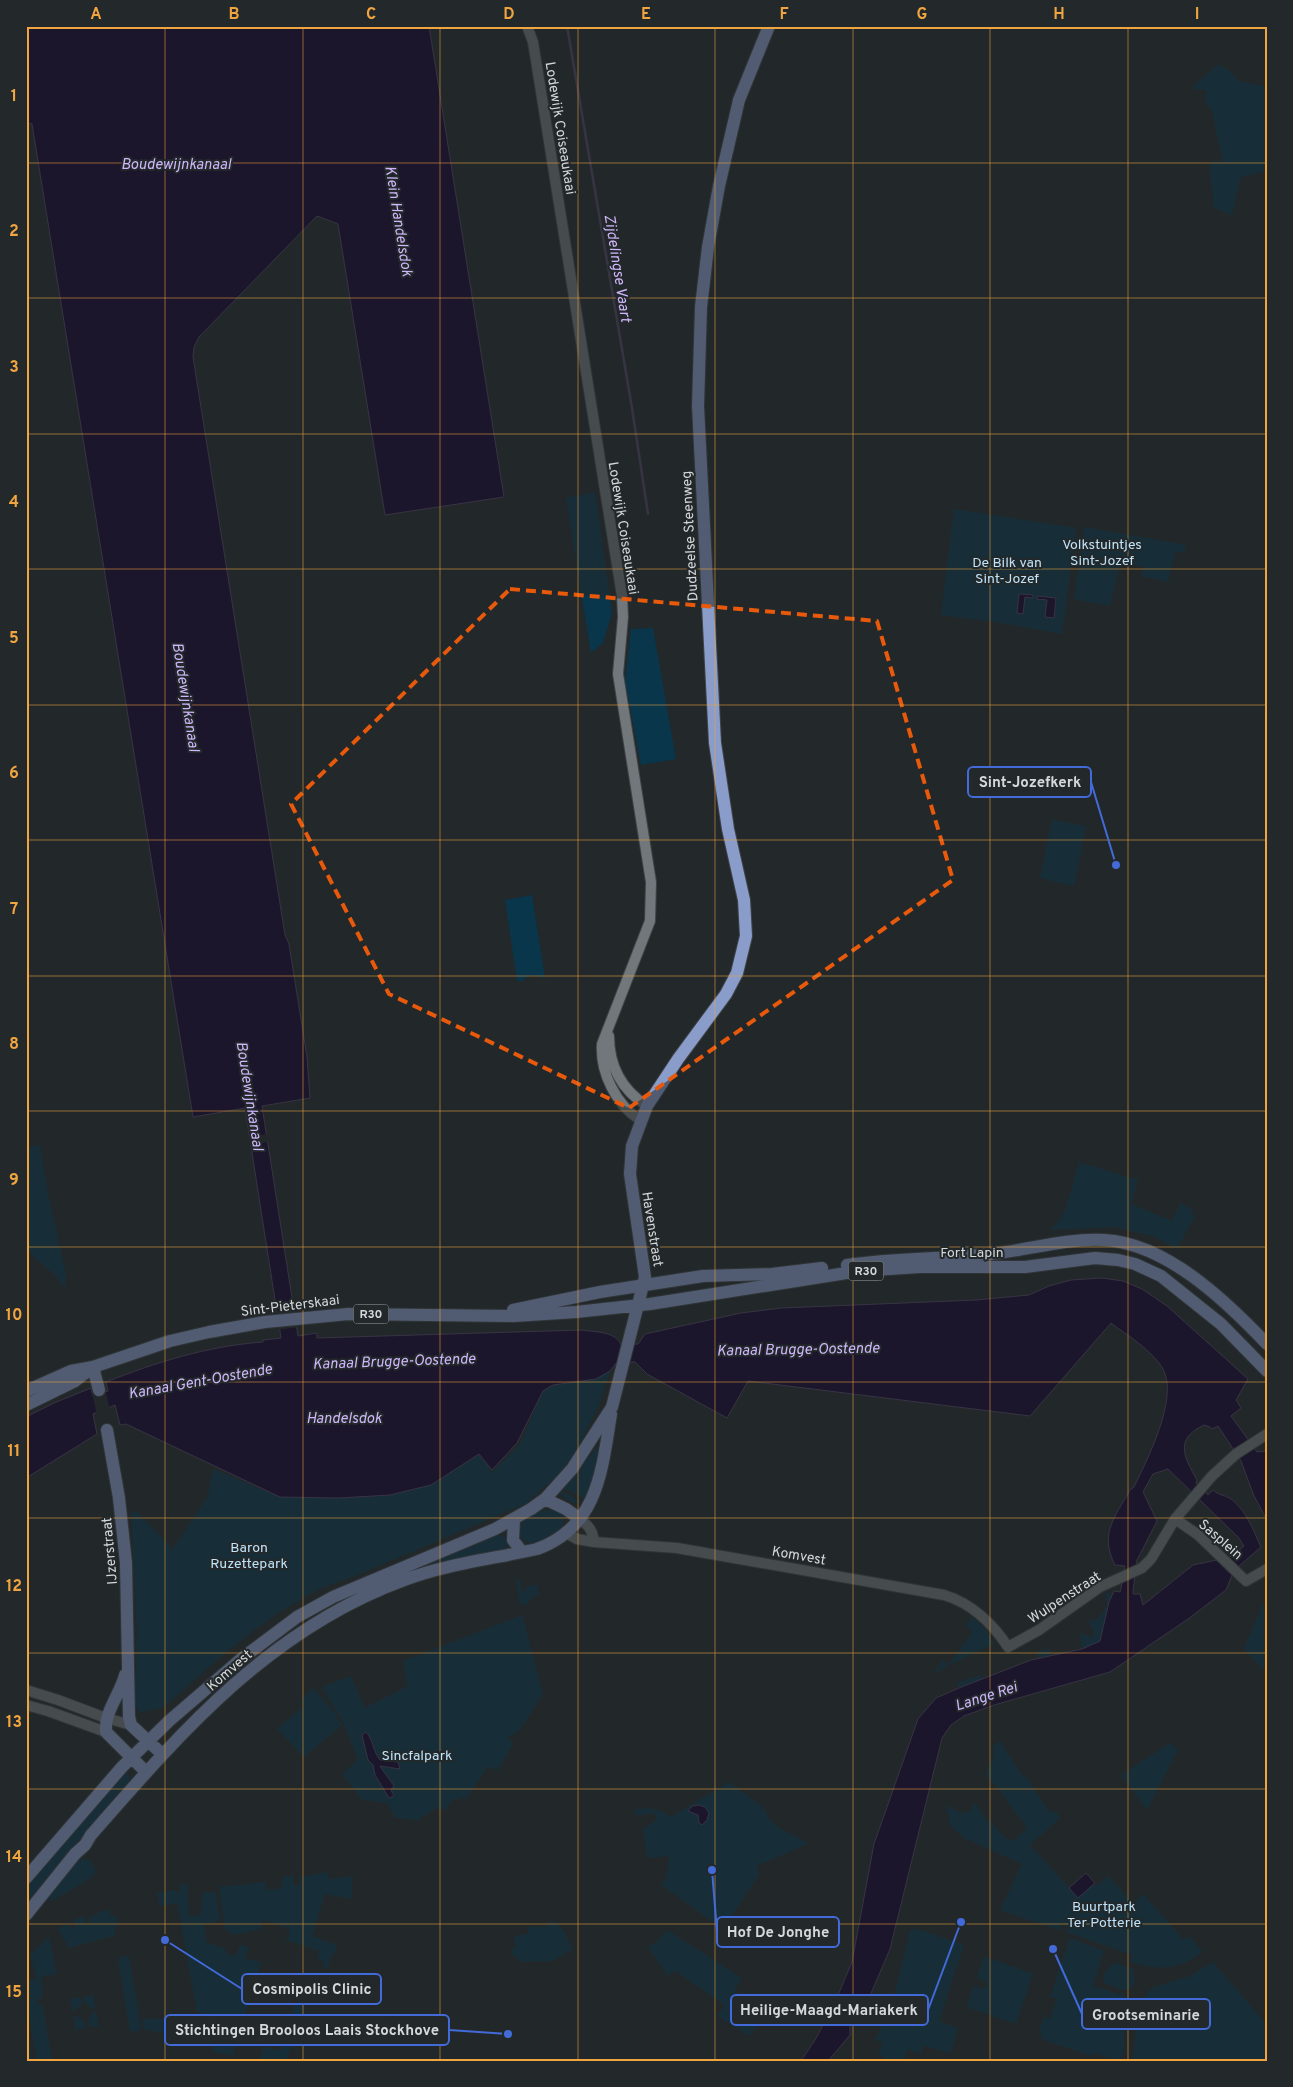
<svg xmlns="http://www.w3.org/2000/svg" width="1293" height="2087" font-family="Overpass,sans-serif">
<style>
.green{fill:#09364b}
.water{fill:#16002f;stroke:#4f4162;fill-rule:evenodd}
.pier{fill:#23282a}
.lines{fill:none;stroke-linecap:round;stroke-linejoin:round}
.stream{stroke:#4f4162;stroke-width:2.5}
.minor-casing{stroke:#404447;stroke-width:12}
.major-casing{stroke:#404447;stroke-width:14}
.minor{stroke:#72777b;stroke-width:10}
.major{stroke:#899cca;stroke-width:12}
.marked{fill:none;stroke:#e8590c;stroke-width:4;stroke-dasharray:10 6;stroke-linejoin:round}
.grid{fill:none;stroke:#f1a540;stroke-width:1;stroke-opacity:0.55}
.labels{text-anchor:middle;stroke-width:4;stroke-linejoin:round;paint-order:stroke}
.shield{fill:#23282a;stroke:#a0a3a5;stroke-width:1}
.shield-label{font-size:12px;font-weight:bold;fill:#d5d8da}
.street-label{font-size:14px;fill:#d5d8da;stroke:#23282a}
.park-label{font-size:14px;fill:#bfe4fa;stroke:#23282a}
.water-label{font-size:15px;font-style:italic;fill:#d0b7fd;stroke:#23282a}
.leader{fill:none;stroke:#426ad8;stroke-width:2}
.callout-dot{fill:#426ad8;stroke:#23282a;stroke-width:2}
.callout{fill:#23282a;stroke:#426ad8;stroke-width:2}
.callout-label{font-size:15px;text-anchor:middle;font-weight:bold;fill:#d5d8da}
.neatline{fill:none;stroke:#f1a540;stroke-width:2}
.grid-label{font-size:16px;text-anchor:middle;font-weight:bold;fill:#f1a540}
</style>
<rect width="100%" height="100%" fill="#23282a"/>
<path class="green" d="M 1218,65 L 1227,69 L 1239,81 L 1267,87 L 1267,173 L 1262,172 L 1241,177 L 1232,215 L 1214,208 L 1209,162 L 1223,161 L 1212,112 L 1205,100 L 1206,90 L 1194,89 L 1192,87 Z
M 595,492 L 612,613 L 603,643 L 591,653 L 566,498 Z
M 954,509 L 1076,528 L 1062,634 L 1002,623 L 941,615 Z
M 1084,527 L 1186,545 L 1184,552 L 1176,551 L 1168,582 L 1141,576 L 1144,567 L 1121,561 L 1110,606 L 1074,599 Z
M 653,628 L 676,759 L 641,765 L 625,681 L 631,629 Z
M 1052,820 L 1086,826 L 1074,886 L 1040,878 Z
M 532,895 L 545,978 C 536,975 527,973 522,982 L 517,980 L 505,900 Z
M 40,1145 L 49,1199 L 66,1274 L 65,1289 L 55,1275 L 26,1250 L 26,1147 Z
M 1079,1162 L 1138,1180 L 1131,1204 L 1172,1221 L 1180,1203 L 1192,1209 L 1194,1218 L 1177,1249 L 1153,1236 L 1113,1227 L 1049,1230 C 1067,1222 1073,1180 1079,1162 Z
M 610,1371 L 598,1407 L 574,1455 L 560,1473 L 525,1504 L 350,1578 C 289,1593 212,1664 165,1706 C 157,1711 149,1708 140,1713 L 135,1705 L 137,1627 L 131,1512 L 136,1511 L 173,1549 L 208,1496 L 213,1469 L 280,1497 L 380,1496 L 433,1484 L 479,1454 L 492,1472 L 520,1444 L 543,1391 L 553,1385 L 596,1379 Z
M 596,1448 L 600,1450 L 594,1478 L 585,1499 L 564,1488 Z
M 562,1491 L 582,1502 L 572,1503 L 560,1494 Z
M 550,1510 L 557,1510 L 564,1517 L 562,1527 C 521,1569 497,1516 550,1510 Z
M 497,1535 L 503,1536 L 507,1541 L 507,1549 L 503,1552 L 397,1576 Z
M 516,1580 L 520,1580 L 522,1592 L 527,1591 L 526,1587 L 537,1584 L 539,1595 L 533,1596 L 533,1599 L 528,1600 L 529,1604 L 520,1605 Z
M 1107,1592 L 1112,1596 L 1100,1641 L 1082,1649 L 1080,1633 L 1090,1637 L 1094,1636 L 1094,1632 L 1088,1620 L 1094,1621 C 1104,1615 1110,1605 1105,1594 Z
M 1267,1601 L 1267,1673 L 1244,1649 L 1263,1604 Z
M 522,1615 L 543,1694 L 519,1731 L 508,1737 L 513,1745 L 497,1771 L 488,1766 L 466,1799 L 462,1797 L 459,1800 L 454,1798 L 444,1811 L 439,1807 L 417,1820 L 395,1818 L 388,1803 L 362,1800 L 342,1774 L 358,1760 L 344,1724 L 322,1687 L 351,1676 L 364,1708 L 408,1686 L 403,1661 Z
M 972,1617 L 988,1632 L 994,1644 L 947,1666 L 936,1673 L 935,1672 L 943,1660 L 949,1665 L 973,1631 L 966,1626 Z
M 1044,1649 L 1049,1649 L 1052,1655 L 1039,1658 L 1037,1655 L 1039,1651 Z
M 980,1675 L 982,1679 L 959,1688 L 957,1683 Z
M 313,1688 L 336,1714 L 335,1716 L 342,1725 L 304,1757 L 277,1729 L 304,1706 L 300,1701 Z
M 1000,1741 L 1023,1777 L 1026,1776 L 1050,1813 L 1055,1810 L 1060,1818 L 1030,1845 L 1069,1888 L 1086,1873 L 1097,1886 L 1108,1876 L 1133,1903 L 1143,1894 L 1184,1940 L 1189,1936 L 1203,1952 C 1177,1971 1160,1970 1130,1962 L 1132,1955 L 1066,1932 L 1067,1925 L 1061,1924 L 1059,1930 L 1000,1910 L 1022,1864 L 964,1838 L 948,1823 L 950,1816 L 946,1812 L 949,1804 L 951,1805 L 950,1808 L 964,1814 L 965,1811 L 969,1813 L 975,1802 L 986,1820 L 988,1819 L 1004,1837 L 1013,1841 L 1027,1829 L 1019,1815 L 1018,1816 L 997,1787 L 985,1775 L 993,1758 L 993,1746 Z
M 1170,1743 L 1178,1750 L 1147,1810 L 1121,1775 Z
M 126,1773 L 131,1778 L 26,1905 L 26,1886 L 88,1812 Z
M 729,1782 L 764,1808 L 769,1819 L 779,1828 L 807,1842 L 805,1845 L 756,1866 L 759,1874 L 723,1929 L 661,1885 L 666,1879 L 669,1856 L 647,1858 L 643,1829 L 657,1820 L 654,1813 L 636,1816 L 635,1809 C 651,1808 657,1807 671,1817 Z
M 83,1859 L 91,1861 L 95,1869 L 95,1874 L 91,1878 L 52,1901 L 47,1898 L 78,1861 Z
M 328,1872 L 329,1879 L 353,1876 L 351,1899 L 325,1894 L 312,1936 L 337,1945 L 334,1954 L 332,1954 L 327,1969 L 323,1967 L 324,1962 L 317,1958 L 320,1951 L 286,1940 L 290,1929 L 264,1920 L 260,1929 L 233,1935 L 225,1929 L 219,1887 L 265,1882 L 267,1890 L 282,1888 L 282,1877 L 293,1875 L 294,1885 L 301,1885 L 300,1877 Z
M 187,1884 L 189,1916 L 201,1915 L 202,1893 L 216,1892 L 220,1921 L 204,1925 L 206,1942 L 226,1949 L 225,1952 L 235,1957 L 241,1944 L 249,1948 L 245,1959 L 261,1962 L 232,2056 L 212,2051 L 215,2040 L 164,2028 L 162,2033 L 144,2029 L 142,2019 L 206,2019 L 206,2014 L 197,2012 L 177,1903 L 160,1906 L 157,1893 L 175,1890 L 176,1893 L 180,1893 L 179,1885 Z
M 109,1910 L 112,1917 L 117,1916 L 119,1926 L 114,1927 L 116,1935 L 69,1948 L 58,1929 L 68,1923 L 72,1929 L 75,1927 L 73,1920 L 83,1916 L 88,1925 L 90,1923 L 88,1918 L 102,1911 Z
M 552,1921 L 560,1925 L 573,1949 L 552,1961 L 522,1962 L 511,1953 L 516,1945 L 514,1943 L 515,1936 L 528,1934 L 528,1926 L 544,1927 Z
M 918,1929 L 964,1945 L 939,2021 L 958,2028 L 950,2054 L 924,2045 L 920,2054 L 907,2049 L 904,2061 L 888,2061 L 878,2054 L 883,2043 L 875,2040 L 893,2002 L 910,1930 Z
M 667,1930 L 742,1978 L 734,1991 L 765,2012 L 750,2036 L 717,2016 L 725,2005 L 675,1971 L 668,1976 L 648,1947 L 658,1941 Z
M 49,1936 L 57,1974 L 41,1977 L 43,1997 L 38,2000 L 38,2004 L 42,2004 L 52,2059 L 54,2061 L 37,2061 L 26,1999 L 26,1982 L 37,1978 L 30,1956 Z
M 1070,1938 L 1104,1951 L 1093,1986 L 1119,1994 L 1118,1997 L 1120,1993 C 1124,1995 1127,1996 1128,2001 C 1129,2006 1125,2012 1124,2017 C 1121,2032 1129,2045 1119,2061 L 1093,2053 L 1091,2056 L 1041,2039 L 1042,2035 L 1038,2034 L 1044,2017 L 1050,2019 L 1057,1999 L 1050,1997 Z
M 129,1956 L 141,2030 L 130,2032 L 118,1957 Z
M 984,1956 L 1033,1974 L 1016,2024 L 967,2007 L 974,1986 L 983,1989 L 987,1986 L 986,1981 L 977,1978 Z
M 1213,1962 L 1267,2025 L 1267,2061 L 1133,2061 L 1138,2013 L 1146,1994 L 1154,1987 L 1190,1976 Z
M 1115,1963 L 1133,1969 L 1135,1982 L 1132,1988 L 1122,1990 L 1105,1983 C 1101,1975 1108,1967 1115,1963 Z
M 304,1975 L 314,1978 L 286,2061 L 260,2060 L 264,2046 L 280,2051 Z
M 94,1995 L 95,2009 L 93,2009 L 85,2003 L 84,1997 Z
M 81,1997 L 82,2004 L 73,2012 L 70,1999 Z
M 94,2012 L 96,2012 L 99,2026 L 89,2027 L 88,2020 Z
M 74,2015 L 84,2021 L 85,2028 L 75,2030 Z
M 26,2025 L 33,2061 L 26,2061 Z"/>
<path class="water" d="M 26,26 L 429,26 L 504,497 L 385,515 L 338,224 L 317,216 L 199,337 L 194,347 L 193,357 L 285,935 L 289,944 L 307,1057 L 310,1098 L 262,1106 L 298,1336 L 317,1333 L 317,1338 L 581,1330 C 594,1332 616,1331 621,1345 L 638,1344 L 645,1334 L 741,1313 L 781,1308 L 976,1300 L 1029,1295 L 1049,1286 L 1071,1280 L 1102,1278 L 1123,1281 L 1142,1289 L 1167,1306 L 1248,1379 L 1236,1400 L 1241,1408 L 1231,1416 L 1257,1452 L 1267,1451 L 1267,1520 L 1254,1496 L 1241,1461 L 1218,1426 L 1212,1429 L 1210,1427 L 1204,1425 C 1174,1439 1184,1457 1197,1480 L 1196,1483 L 1208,1495 L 1213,1490 C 1218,1495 1225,1495 1231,1499 C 1247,1511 1253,1530 1261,1547 L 1231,1573 L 1232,1575 L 1226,1590 L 1188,1619 L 1110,1672 L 994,1705 L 964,1716 L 951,1725 L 942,1738 L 890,1949 L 863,2012 L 854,2021 L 836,2013 L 833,2007 L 852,1962 L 874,1844 L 918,1719 L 936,1698 L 959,1688 L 1031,1660 L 1082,1649 L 1100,1641 L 1109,1602 L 1114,1591 L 1120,1592 L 1121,1589 L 1125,1566 L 1115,1565 C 1099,1534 1115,1517 1130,1490 L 1134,1487 C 1147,1460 1179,1398 1163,1369 C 1152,1350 1128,1336 1111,1323 L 1030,1416 L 748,1381 L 727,1418 L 647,1374 L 635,1362 L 617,1362 L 610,1371 L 596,1379 L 553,1385 L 543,1391 L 517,1443 L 492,1470 L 479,1454 L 431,1485 L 390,1495 L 339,1498 L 280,1497 L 126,1424 L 120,1425 L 115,1405 L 93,1414 L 97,1434 L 26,1478 L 26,1417 L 54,1403 L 91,1388 L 93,1396 L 108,1391 L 106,1382 C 157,1362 208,1346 263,1342 L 263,1340 L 281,1338 L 245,1108 L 193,1117 L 32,124 L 26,122 ZM 1168,1469 L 1239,1538 L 1244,1546 L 1231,1557 L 1193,1565 L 1143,1605 L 1140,1594 L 1133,1594 L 1133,1591 L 1137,1560 L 1157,1521 L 1143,1492 L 1153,1474 Z
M 1019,594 L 1033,595 L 1033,598 L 1025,597 L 1023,614 L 1017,613 Z
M 1037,596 L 1056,598 L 1054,618 L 1045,617 L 1047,600 L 1037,599 Z
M 366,1732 C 373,1739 373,1752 380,1760 L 398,1762 L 400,1769 L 380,1766 C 384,1773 389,1778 394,1786 L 391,1790 L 394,1796 L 389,1798 L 375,1775 L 373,1765 L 368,1760 L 362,1735 Z
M 699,1805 L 705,1807 L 709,1813 L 707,1820 L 702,1825 L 699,1823 L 698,1815 L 688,1811 L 692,1806 Z
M 1086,1873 L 1095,1883 L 1078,1898 L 1069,1888 Z
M 833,2017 L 850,2026 L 850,2035 L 828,2061 L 801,2061 L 815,2040 L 827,2018 Z"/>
<path class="pier" d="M 268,1134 L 269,1142 L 248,1145 L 247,1138 Z
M 296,1309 L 299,1327 L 277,1330 L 274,1312 Z
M 105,1390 L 110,1410 L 97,1415 L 92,1393 Z"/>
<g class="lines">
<path class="stream" d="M 567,26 L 632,408 L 648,514"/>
<g class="minor-casing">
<path id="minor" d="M 527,26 L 533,42 L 622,596 L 623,617 L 618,674 L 651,882 L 650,921 L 602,1044 C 600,1072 616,1105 640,1120
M 609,1036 C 609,1066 622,1090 647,1106
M 580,1519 C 589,1526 593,1531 594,1542
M 1175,1519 L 1197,1534 L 1246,1581 L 1267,1569
M 566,1533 L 577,1539 L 594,1542 L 677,1548 L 944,1595 C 971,1603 993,1624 1008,1647 L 1039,1630 L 1100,1587 L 1142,1568 L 1151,1559 L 1175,1519 L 1212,1476 L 1236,1454 L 1267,1434
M 26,1690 L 58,1700 L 106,1718 L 131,1725
M 26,1705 L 48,1711 L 106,1732"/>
</g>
<g class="major-casing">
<path id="major" d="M 847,1265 C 895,1258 943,1259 991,1254 C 1028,1250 1066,1238 1104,1240 C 1166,1243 1226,1301 1267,1344
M 513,1310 L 600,1292 L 703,1276 L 772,1274 L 822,1268
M 93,1367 L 99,1390
M 26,1391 L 71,1371 L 93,1367 L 170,1341 L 209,1332 L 265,1322 L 348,1314 L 514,1316 L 576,1312 L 650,1304 L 859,1271 L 919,1267 L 1025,1267 L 1095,1258 L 1118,1260 L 1135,1264 L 1161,1276 L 1221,1324 L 1267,1371
M 26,1405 L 75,1381 L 93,1367
M 107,1430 L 119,1498 L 126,1563 L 129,1717 L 131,1725 L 162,1754
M 545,1499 L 566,1509 L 580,1519
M 514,1520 L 513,1540 L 522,1552
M 125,1675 C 120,1695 104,1712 106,1732 L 146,1772
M 26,1878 L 122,1767 L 169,1721 L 241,1659 L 297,1617 L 333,1597 L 495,1529 L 531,1509 L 545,1499 L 572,1469 L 612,1407 L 645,1277 L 630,1174 L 632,1146 L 647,1106 L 678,1059 L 726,994 L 737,973 L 746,936 L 744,900 L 728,829 L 715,743 L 698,406 L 701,307 L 708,247 L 719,186 L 739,100 L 769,26
M 26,1915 L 75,1854 L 85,1845 L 91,1835 C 182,1731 270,1629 404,1580 C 447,1564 492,1559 537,1549 C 598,1527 602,1470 611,1414"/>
</g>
<use href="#minor" class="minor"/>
<use href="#major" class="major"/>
</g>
<path d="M0 0H1293V2087H0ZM 510,589 L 877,621 L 953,880 L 629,1108 L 389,994 L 291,804 Z" fill="#23282a" fill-opacity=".55" fill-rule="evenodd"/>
<path class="marked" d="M 510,589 L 877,621 L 953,880 L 629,1108 L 389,994 L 291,804 Z"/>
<path class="grid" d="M 165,26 L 165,2061M 303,26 L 303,2061M 440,26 L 440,2061M 578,26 L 578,2061M 715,26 L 715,2061M 853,26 L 853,2061M 990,26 L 990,2061M 1128,26 L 1128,2061M 26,163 L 1267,163M 26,298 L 1267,298M 26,434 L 1267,434M 26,569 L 1267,569M 26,705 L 1267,705M 26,840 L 1267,840M 26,976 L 1267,976M 26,1111 L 1267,1111M 26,1247 L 1267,1247M 26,1382 L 1267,1382M 26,1518 L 1267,1518M 26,1653 L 1267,1653M 26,1789 L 1267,1789M 26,1924 L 1267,1924"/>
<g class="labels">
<g class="shield">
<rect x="848.5" y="1261.5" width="35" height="19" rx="4"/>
<rect x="353.5" y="1304.5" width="35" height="19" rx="4"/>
</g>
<g class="shield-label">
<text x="866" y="1275">R30</text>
<text x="371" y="1318">R30</text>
</g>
<g class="street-label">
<text transform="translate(561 128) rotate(81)" y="5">Lodewijk Coiseaukaai</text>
<text transform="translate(624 528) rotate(81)" y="5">Lodewijk Coiseaukaai</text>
<text transform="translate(689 536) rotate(-93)" y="5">Dudzeelse Steenweg</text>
<text transform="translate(653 1229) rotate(81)" y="5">Havenstraat</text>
<text x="972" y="1257">Fort Lapin</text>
<text transform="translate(290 1305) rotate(-7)" y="5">Sint-Pieterskaai</text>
<text transform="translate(1221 1539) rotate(41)" y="5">Sasplein</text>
<text transform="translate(109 1551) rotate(-95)" y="5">IJzerstraat</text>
<text transform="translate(799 1555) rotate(10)" y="5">Komvest</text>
<text transform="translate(1064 1597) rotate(-33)" y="5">Wulpenstraat</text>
<text transform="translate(229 1670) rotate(-41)" y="5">Komvest</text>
</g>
<g class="park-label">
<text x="1102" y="549">Volkstuintjes<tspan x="1102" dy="16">Sint-Jozef</tspan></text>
<text x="1007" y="567">De Bilk van<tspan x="1007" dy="16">Sint-Jozef</tspan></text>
<text x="249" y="1552">Baron<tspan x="249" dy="16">Ruzettepark</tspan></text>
<text x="417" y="1760">Sincfalpark</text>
<text x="1104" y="1911">Buurtpark<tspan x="1104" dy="16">Ter Potterie</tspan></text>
</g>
<g class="water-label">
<text x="176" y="169">Boudewijnkanaal</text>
<text transform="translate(399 221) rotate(81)" y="5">Klein Handelsdok</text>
<text transform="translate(618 268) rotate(81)" y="5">Zijdelingse Vaart</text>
<text transform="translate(186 697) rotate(81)" y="5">Boudewijnkanaal</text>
<text transform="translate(250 1096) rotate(81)" y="5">Boudewijnkanaal</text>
<text transform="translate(798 1349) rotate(-1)" y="5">Kanaal Brugge-Oostende</text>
<text transform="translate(394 1361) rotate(-2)" y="5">Kanaal Brugge-Oostende</text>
<text transform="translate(200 1381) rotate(-10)" y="5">Kanaal Gent-Oostende</text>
<text x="344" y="1423">Handelsdok</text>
<text transform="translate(986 1696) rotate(-18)" y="5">Lange Rei</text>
</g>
</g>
<path class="leader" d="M1116 865L1091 782M712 1870L717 1932M165 1940L242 1989M961 1922L928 2010M1053 1949L1082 2014M508 2034L449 2030"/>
<g class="callout-dot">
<circle cx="1116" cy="865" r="5"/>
<circle cx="712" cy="1870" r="5"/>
<circle cx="165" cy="1940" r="5"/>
<circle cx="961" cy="1922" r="5"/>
<circle cx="1053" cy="1949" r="5"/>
<circle cx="508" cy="2034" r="5"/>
</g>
<g class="callout">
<rect x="968" y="767" width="123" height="30" rx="5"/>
<rect x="717" y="1917" width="122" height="30" rx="5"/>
<rect x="242" y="1974" width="139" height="30" rx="5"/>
<rect x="731" y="1995" width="197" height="30" rx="5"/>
<rect x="1082" y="1999" width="128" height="30" rx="5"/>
<rect x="165" y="2015" width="284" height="30" rx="5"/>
</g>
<g class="callout-label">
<text x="1030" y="787">Sint-Jozefkerk</text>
<text x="778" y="1937">Hof De Jonghe</text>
<text x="312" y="1994">Cosmipolis Clinic</text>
<text x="829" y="2015">Heilige-Maagd-Mariakerk</text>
<text x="1146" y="2020">Grootseminarie</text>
<text x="307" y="2035">Stichtingen Brooloos Laais Stockhove</text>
</g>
<rect width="1293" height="2087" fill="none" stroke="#23282a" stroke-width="55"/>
<rect x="28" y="28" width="1238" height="2032" class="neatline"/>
<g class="grid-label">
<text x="96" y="19">A</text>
<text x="234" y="19">B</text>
<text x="371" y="19">C</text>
<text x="509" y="19">D</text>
<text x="646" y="19">E</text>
<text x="784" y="19">F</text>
<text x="922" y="19">G</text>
<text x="1059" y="19">H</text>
<text x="1197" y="19">I</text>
<text x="14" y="101">1</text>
<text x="14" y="236">2</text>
<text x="14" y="372">3</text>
<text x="14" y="507">4</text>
<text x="14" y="643">5</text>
<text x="14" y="778">6</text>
<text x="14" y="914">7</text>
<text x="14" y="1049">8</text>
<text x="14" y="1185">9</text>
<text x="14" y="1320">10</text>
<text x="14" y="1456">11</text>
<text x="14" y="1591">12</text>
<text x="14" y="1727">13</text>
<text x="14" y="1862">14</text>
<text x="14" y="1997">15</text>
</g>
</svg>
